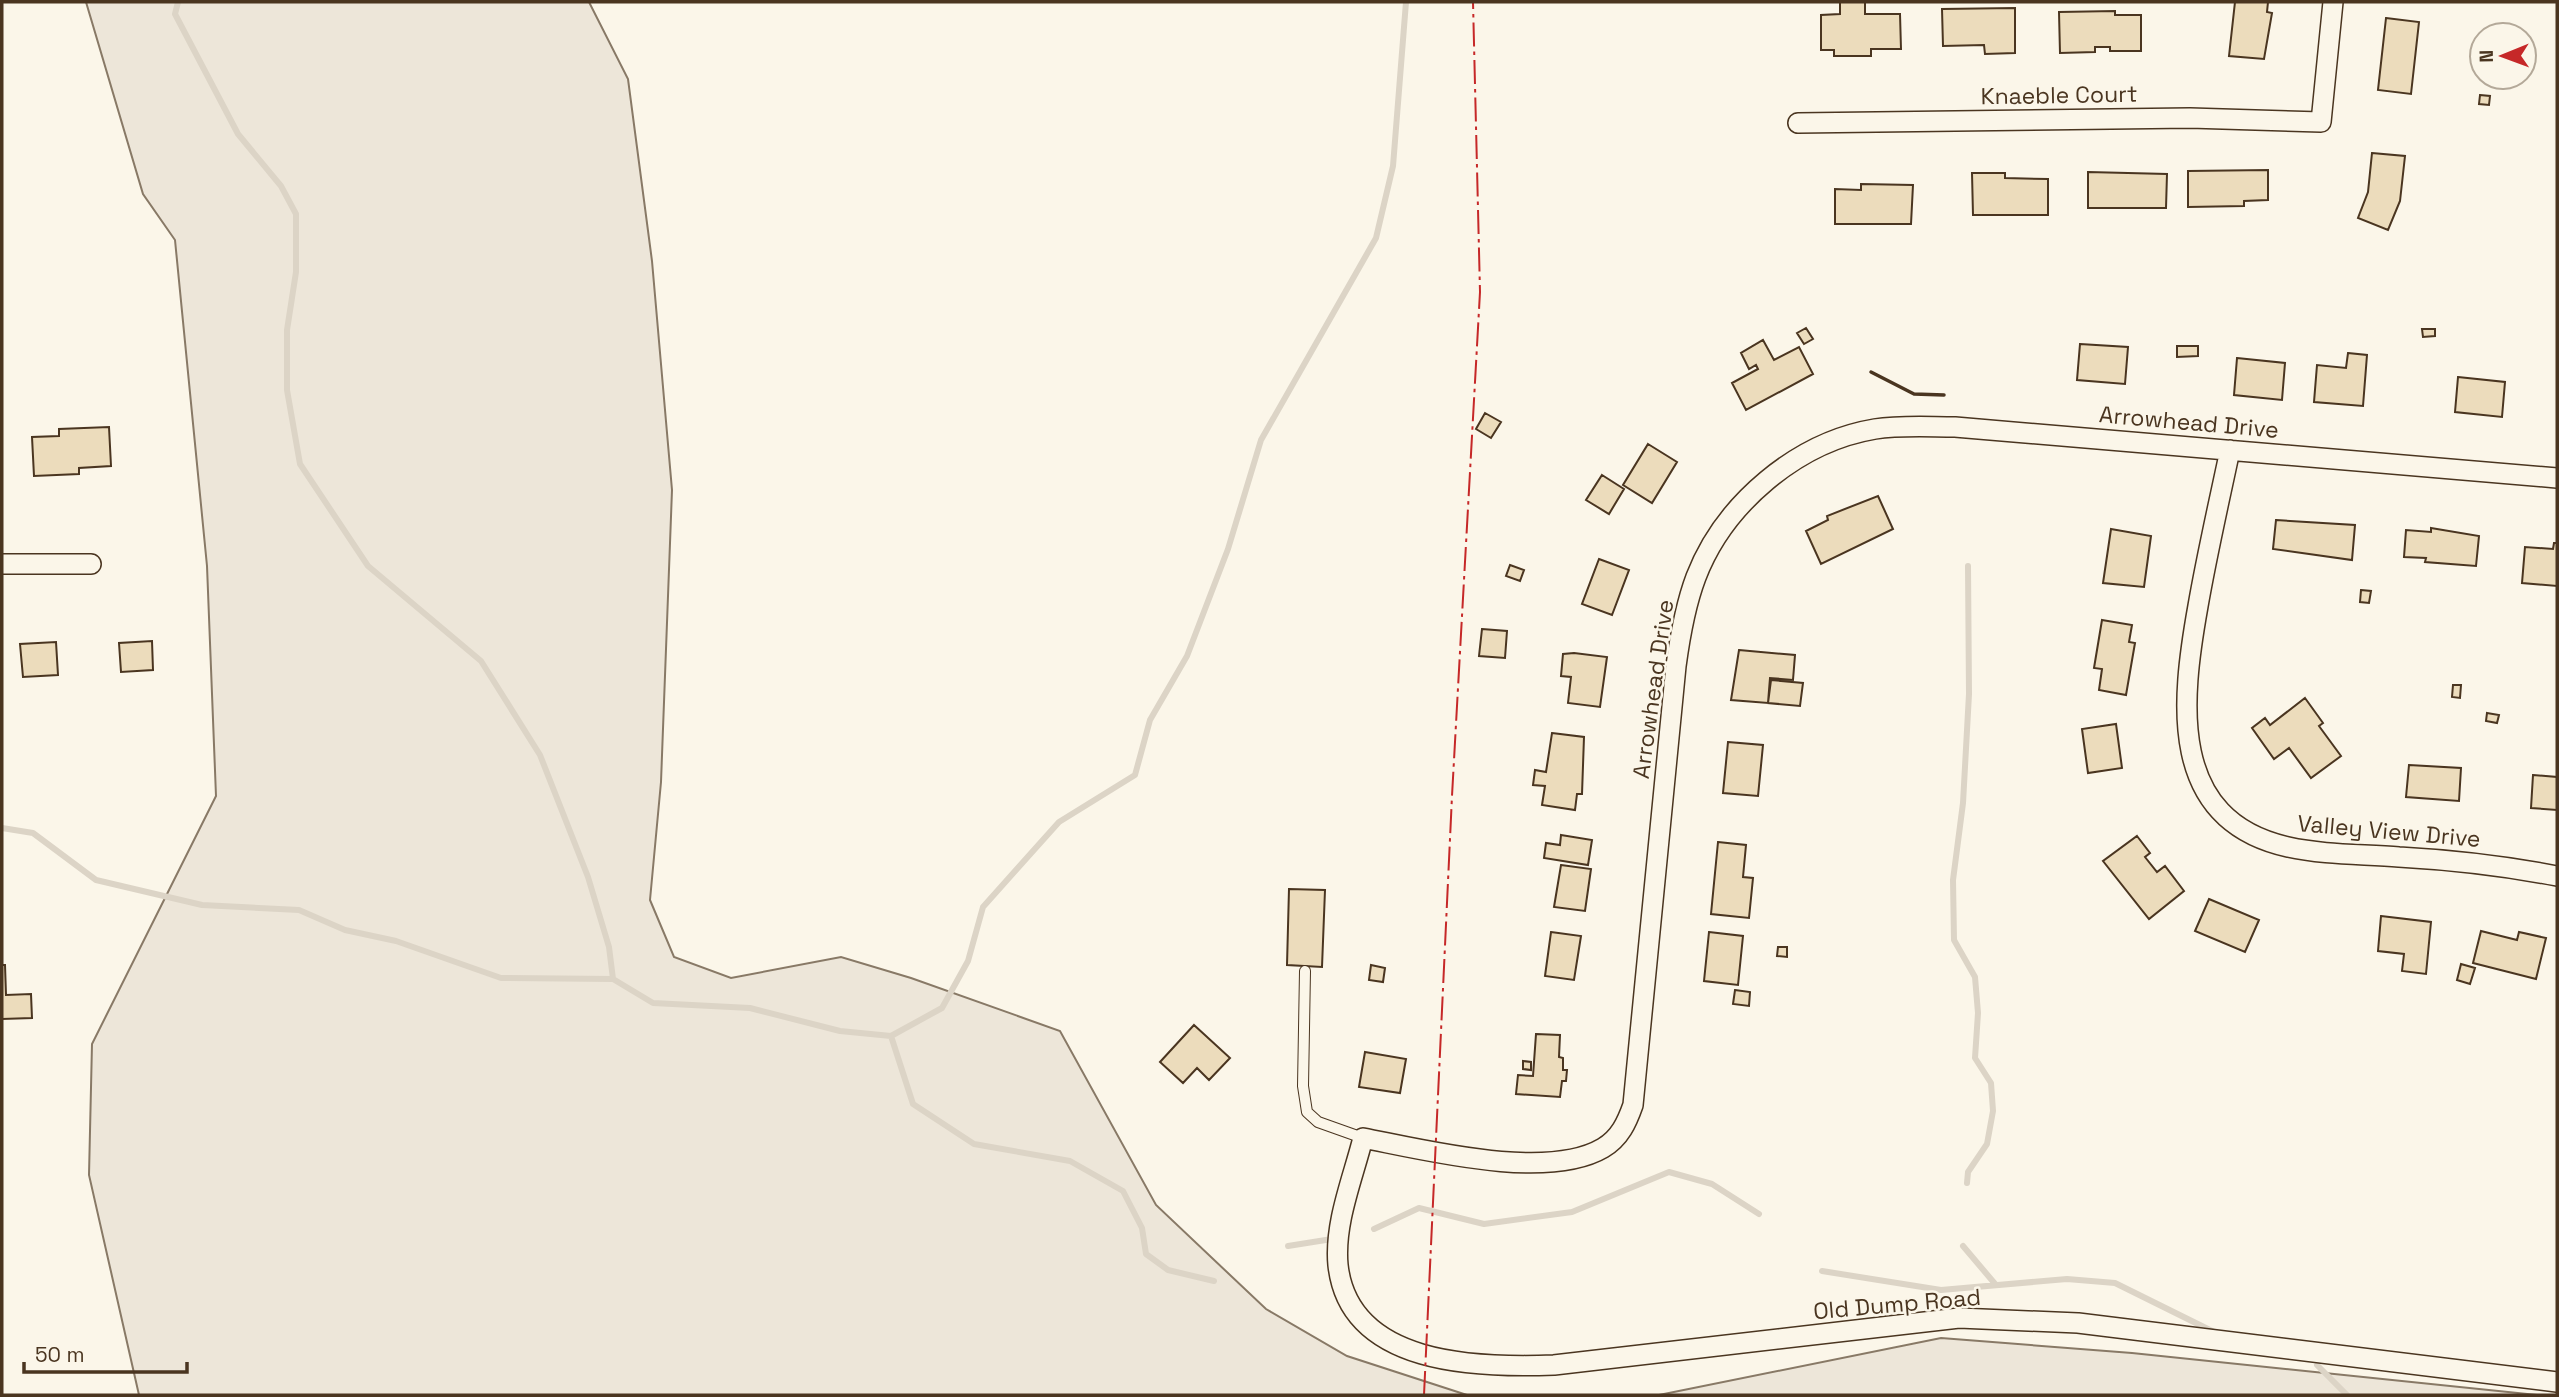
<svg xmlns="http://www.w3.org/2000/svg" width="2559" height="1397" font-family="'Space Grotesk',sans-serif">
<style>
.green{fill:#ede6d9;stroke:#887966;stroke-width:2}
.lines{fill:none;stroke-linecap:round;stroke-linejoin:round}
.stream{stroke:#dcd4c6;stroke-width:6}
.building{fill:#ecdcbc;stroke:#4a3520;stroke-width:2}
.service-casing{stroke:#4a3520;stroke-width:12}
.minor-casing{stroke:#4a3520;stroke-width:22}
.service{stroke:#fbf6e9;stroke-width:10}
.minor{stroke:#fbf6e9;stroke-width:19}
.wall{stroke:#4a3520;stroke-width:3.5}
.power{stroke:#c62828;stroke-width:2;stroke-dasharray:24 5 3.5 5;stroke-linecap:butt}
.labels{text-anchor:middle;stroke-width:5;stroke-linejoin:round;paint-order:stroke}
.street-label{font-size:23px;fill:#4a3520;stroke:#fbf6e9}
</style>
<rect width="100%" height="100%" fill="#fbf6e9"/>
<path class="green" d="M 86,2 L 589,2 L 628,79 L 652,261 L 672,490 L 661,782 L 650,900 L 674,957 L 731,978 L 841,957 L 911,978 L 1060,1031 L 1156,1205 L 1266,1309 L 1347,1356 L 1467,1395 L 139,1395 L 89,1175 L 92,1044 L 216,796 L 207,566 L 175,240 L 143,194 Z
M 1941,1338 L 2132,1353 L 2537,1395 L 1659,1395 Z"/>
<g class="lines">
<path class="stream" d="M 178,2 L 175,14 L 238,134 L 281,186 L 296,214 L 296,272 L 287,330 L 287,390 L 300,464 L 368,566 L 481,661 L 540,755 L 588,877 L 609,947 L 613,979
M 2,828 L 33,833 L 96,880 L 202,905 L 299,910 L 345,930 L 396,941 L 501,978 L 613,979 L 653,1003 L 750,1008 L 840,1031 L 891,1036 L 942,1008 L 968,961 L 983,907 L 1059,822 L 1135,775 L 1150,720 L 1187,656 L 1228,549 L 1261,440 L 1376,238 L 1393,166 L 1406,2
M 891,1036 L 913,1104 L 974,1144 L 1070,1161 L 1123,1191 L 1142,1228 L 1146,1254 L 1168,1270 L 1214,1281
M 1967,1183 L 1968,1172 L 1987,1144 L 1993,1111 L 1991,1083 L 1975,1058 L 1978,1013 L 1975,977 L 1954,940 L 1953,880 L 1963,803 L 1969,694 L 1968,566
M 1374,1229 L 1419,1208 L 1484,1224 L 1572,1212 L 1669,1172 L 1712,1184 L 1759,1214
M 1288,1246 L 1332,1239
M 1963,1246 L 1996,1285
M 1822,1271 L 1941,1290 L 2067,1279 L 2115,1283 L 2216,1333
M 2317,1365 L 2347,1395"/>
</g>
<path class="building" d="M 1840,2 L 1865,2 L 1865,14 L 1900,14 L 1901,49 L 1871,49 L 1871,56 L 1834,56 L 1834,50 L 1821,50 L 1821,15 L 1840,14 Z
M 2235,2 L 2268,2 L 2267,12 L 2272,13 L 2264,59 L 2229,56 Z
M 2015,8 L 2015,53 L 1985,54 L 1984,45 L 1943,46 L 1942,9 Z
M 2115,11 L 2115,15 L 2141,15 L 2141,51 L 2110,51 L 2110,47 L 2095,47 L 2095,52 L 2060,53 L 2059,12 Z
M 2386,18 L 2419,22 L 2411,94 L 2378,90 Z
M 2480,95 L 2490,96 L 2489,105 L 2479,104 Z
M 2372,153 L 2405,156 L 2400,201 L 2388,230 L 2358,218 L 2368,192 Z
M 2268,170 L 2268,200 L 2244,201 L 2244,206 L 2188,207 L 2188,171 Z
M 2088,172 L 2167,174 L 2166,208 L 2088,208 Z
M 1972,173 L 2005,173 L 2005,178 L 2048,179 L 2048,215 L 1973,215 Z
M 1861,184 L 1913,185 L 1911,224 L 1835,224 L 1835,189 L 1861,190 Z
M 1806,328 L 1813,339 L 1804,344 L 1797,333 Z
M 2422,329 L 2435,329 L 2435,336 L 2423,337 Z
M 1763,340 L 1774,360 L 1799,347 L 1813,374 L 1746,410 L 1732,383 L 1758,369 L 1756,365 L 1749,369 L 1741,353 Z
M 2080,344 L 2128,347 L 2125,384 L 2077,380 Z
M 2177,346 L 2198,346 L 2198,356 L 2177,357 Z
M 2348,353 L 2367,355 L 2363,406 L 2314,402 L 2317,365 L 2346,368 Z
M 2237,358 L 2285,363 L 2282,400 L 2234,395 Z
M 2458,377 L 2505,382 L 2502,417 L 2455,412 Z
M 1485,413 L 1501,422 L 1491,438 L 1476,429 Z
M 109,427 L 111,466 L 79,468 L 79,474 L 34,476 L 32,437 L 59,436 L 59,429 Z
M 1648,444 L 1677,462 L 1652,503 L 1623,485 Z
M 1602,475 L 1624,489 L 1609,514 L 1586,500 Z
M 1878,496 L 1893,529 L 1821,564 L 1806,531 L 1828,520 L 1827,516 Z
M 2276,520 L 2355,525 L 2352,560 L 2273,549 Z
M 2431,528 L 2479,536 L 2476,566 L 2425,562 L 2426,558 L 2404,557 L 2406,530 L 2431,532 Z
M 2111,529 L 2151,536 L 2144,587 L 2103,583 Z
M 2554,543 L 2557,543 L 2557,586 L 2522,583 L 2525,547 L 2553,549 Z
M 1599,559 L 1629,570 L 1612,615 L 1582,604 Z
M 1510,565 L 1524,570 L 1520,581 L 1506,576 Z
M 2361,590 L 2371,591 L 2369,603 L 2360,602 Z
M 2102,620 L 2132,625 L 2129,642 L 2135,643 L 2126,695 L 2099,690 L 2102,669 L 2094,668 Z
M 1482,629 L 1507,631 L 1505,658 L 1479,656 Z
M 152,641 L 153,670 L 121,672 L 119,643 Z
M 56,642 L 58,675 L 23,677 L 20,644 Z
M 1739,650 L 1795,655 L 1793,680 L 1770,678 L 1768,703 L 1731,700 Z
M 1574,653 L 1607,657 L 1600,707 L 1568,703 L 1571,677 L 1561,676 L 1563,654 Z
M 1771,680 L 1803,683 L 1800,706 L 1768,703 Z
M 2453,685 L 2461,685 L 2460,698 L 2452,697 Z
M 2305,698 L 2323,723 L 2319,726 L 2341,756 L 2311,778 L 2289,748 L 2274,759 L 2252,728 L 2265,718 L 2270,725 Z
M 2487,713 L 2499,715 L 2497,723 L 2486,721 Z
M 2116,724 L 2122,768 L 2088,773 L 2082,729 Z
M 1552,733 L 1584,737 L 1582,794 L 1577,794 L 1575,810 L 1542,805 L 1545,786 L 1533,785 L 1535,770 L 1546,772 Z
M 1728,742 L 1763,745 L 1758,796 L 1723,793 Z
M 2409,765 L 2461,768 L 2459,801 L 2406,797 Z
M 2533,775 L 2557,777 L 2557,810 L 2531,808 Z
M 1561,835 L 1592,840 L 1588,865 L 1544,858 L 1546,843 L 1560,845 Z
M 2137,836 L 2150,853 L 2145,857 L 2157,872 L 2165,866 L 2184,891 L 2149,919 L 2103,861 Z
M 1718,842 L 1746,845 L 1743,877 L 1753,878 L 1749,918 L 1711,914 Z
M 1561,865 L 1591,869 L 1585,911 L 1554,907 Z
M 1289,889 L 1325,890 L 1322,967 L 1287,965 Z
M 2209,899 L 2259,920 L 2245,952 L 2195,931 Z
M 2381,916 L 2431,922 L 2426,974 L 2402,971 L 2404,954 L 2378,951 Z
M 2481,931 L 2517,940 L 2519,932 L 2546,938 L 2536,979 L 2473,963 Z
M 1551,932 L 1581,936 L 1574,980 L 1545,976 Z
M 1709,932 L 1743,936 L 1738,985 L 1704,981 Z
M 1778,947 L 1787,947 L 1787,957 L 1777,956 Z
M 2461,964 L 2475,968 L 2470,984 L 2457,980 Z
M 2,965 L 5,965 L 6,995 L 31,994 L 32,1018 L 2,1019 Z
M 1371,965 L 1385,968 L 1383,982 L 1369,980 Z
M 1735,990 L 1750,992 L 1749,1006 L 1733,1004 Z
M 1194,1025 L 1230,1058 L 1209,1080 L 1197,1068 L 1183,1083 L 1160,1062 Z
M 1536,1034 L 1560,1035 L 1559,1057 L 1563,1058 L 1563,1070 L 1567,1070 L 1566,1081 L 1562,1081 L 1560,1097 L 1516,1094 L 1518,1075 L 1533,1076 Z
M 1365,1052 L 1406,1059 L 1400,1093 L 1359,1087 Z
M 1523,1061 L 1531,1062 L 1531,1070 L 1523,1069 Z"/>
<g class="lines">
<g class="service-casing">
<path id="service" d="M 1305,971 L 1303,1086 L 1307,1112 L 1318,1122 L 1363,1138"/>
</g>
<g class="minor-casing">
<path id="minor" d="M 1798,123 L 2190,118 L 2321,122 L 2333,2
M 2230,450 C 2219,502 2207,554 2198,606 C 2181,701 2167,820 2288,847 C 2324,855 2363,854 2399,857 C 2453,860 2505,866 2557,876
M 2557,478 L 1955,427 C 1929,427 1901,425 1875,429 C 1797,442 1724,504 1696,577 C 1685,606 1680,636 1676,666 L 1633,1105 C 1627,1122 1620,1138 1603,1148 C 1547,1181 1425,1150 1363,1138 C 1353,1178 1334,1223 1338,1265 C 1349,1366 1478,1368 1554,1365 L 1959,1318 L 2078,1323 L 2557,1382
M 2,564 L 91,564"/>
</g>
<use href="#service" class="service"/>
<use href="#minor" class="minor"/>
<path class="wall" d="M 1871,372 L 1914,394 L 1944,395"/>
<path class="power" d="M 1424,1395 L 1452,796 L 1480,292 L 1473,2"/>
</g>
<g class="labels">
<g class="street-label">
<text transform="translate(2059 95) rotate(-1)" y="8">Knaeble Court</text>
<text transform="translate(2189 422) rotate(5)" y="8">Arrowhead Drive</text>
<text transform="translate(1653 689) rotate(-82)" y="8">Arrowhead Drive</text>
<text transform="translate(2389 831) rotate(5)" y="8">Valley View Drive</text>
<text transform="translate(1897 1304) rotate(-5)" y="8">Old Dump Road</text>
</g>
</g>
<rect width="2559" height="1397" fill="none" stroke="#4a3520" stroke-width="7"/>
<g transform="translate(2503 56) rotate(269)"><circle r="33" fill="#fbf6e9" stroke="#b4a999" stroke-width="2"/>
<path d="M0-5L12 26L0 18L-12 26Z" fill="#c62828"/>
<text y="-10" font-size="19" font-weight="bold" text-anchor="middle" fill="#4a3520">N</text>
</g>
<path d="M24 1362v10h163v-10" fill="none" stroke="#4a3520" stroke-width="3.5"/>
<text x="35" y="1362" font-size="21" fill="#4a3520" stroke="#fbf6e9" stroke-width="5" paint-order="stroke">50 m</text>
</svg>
